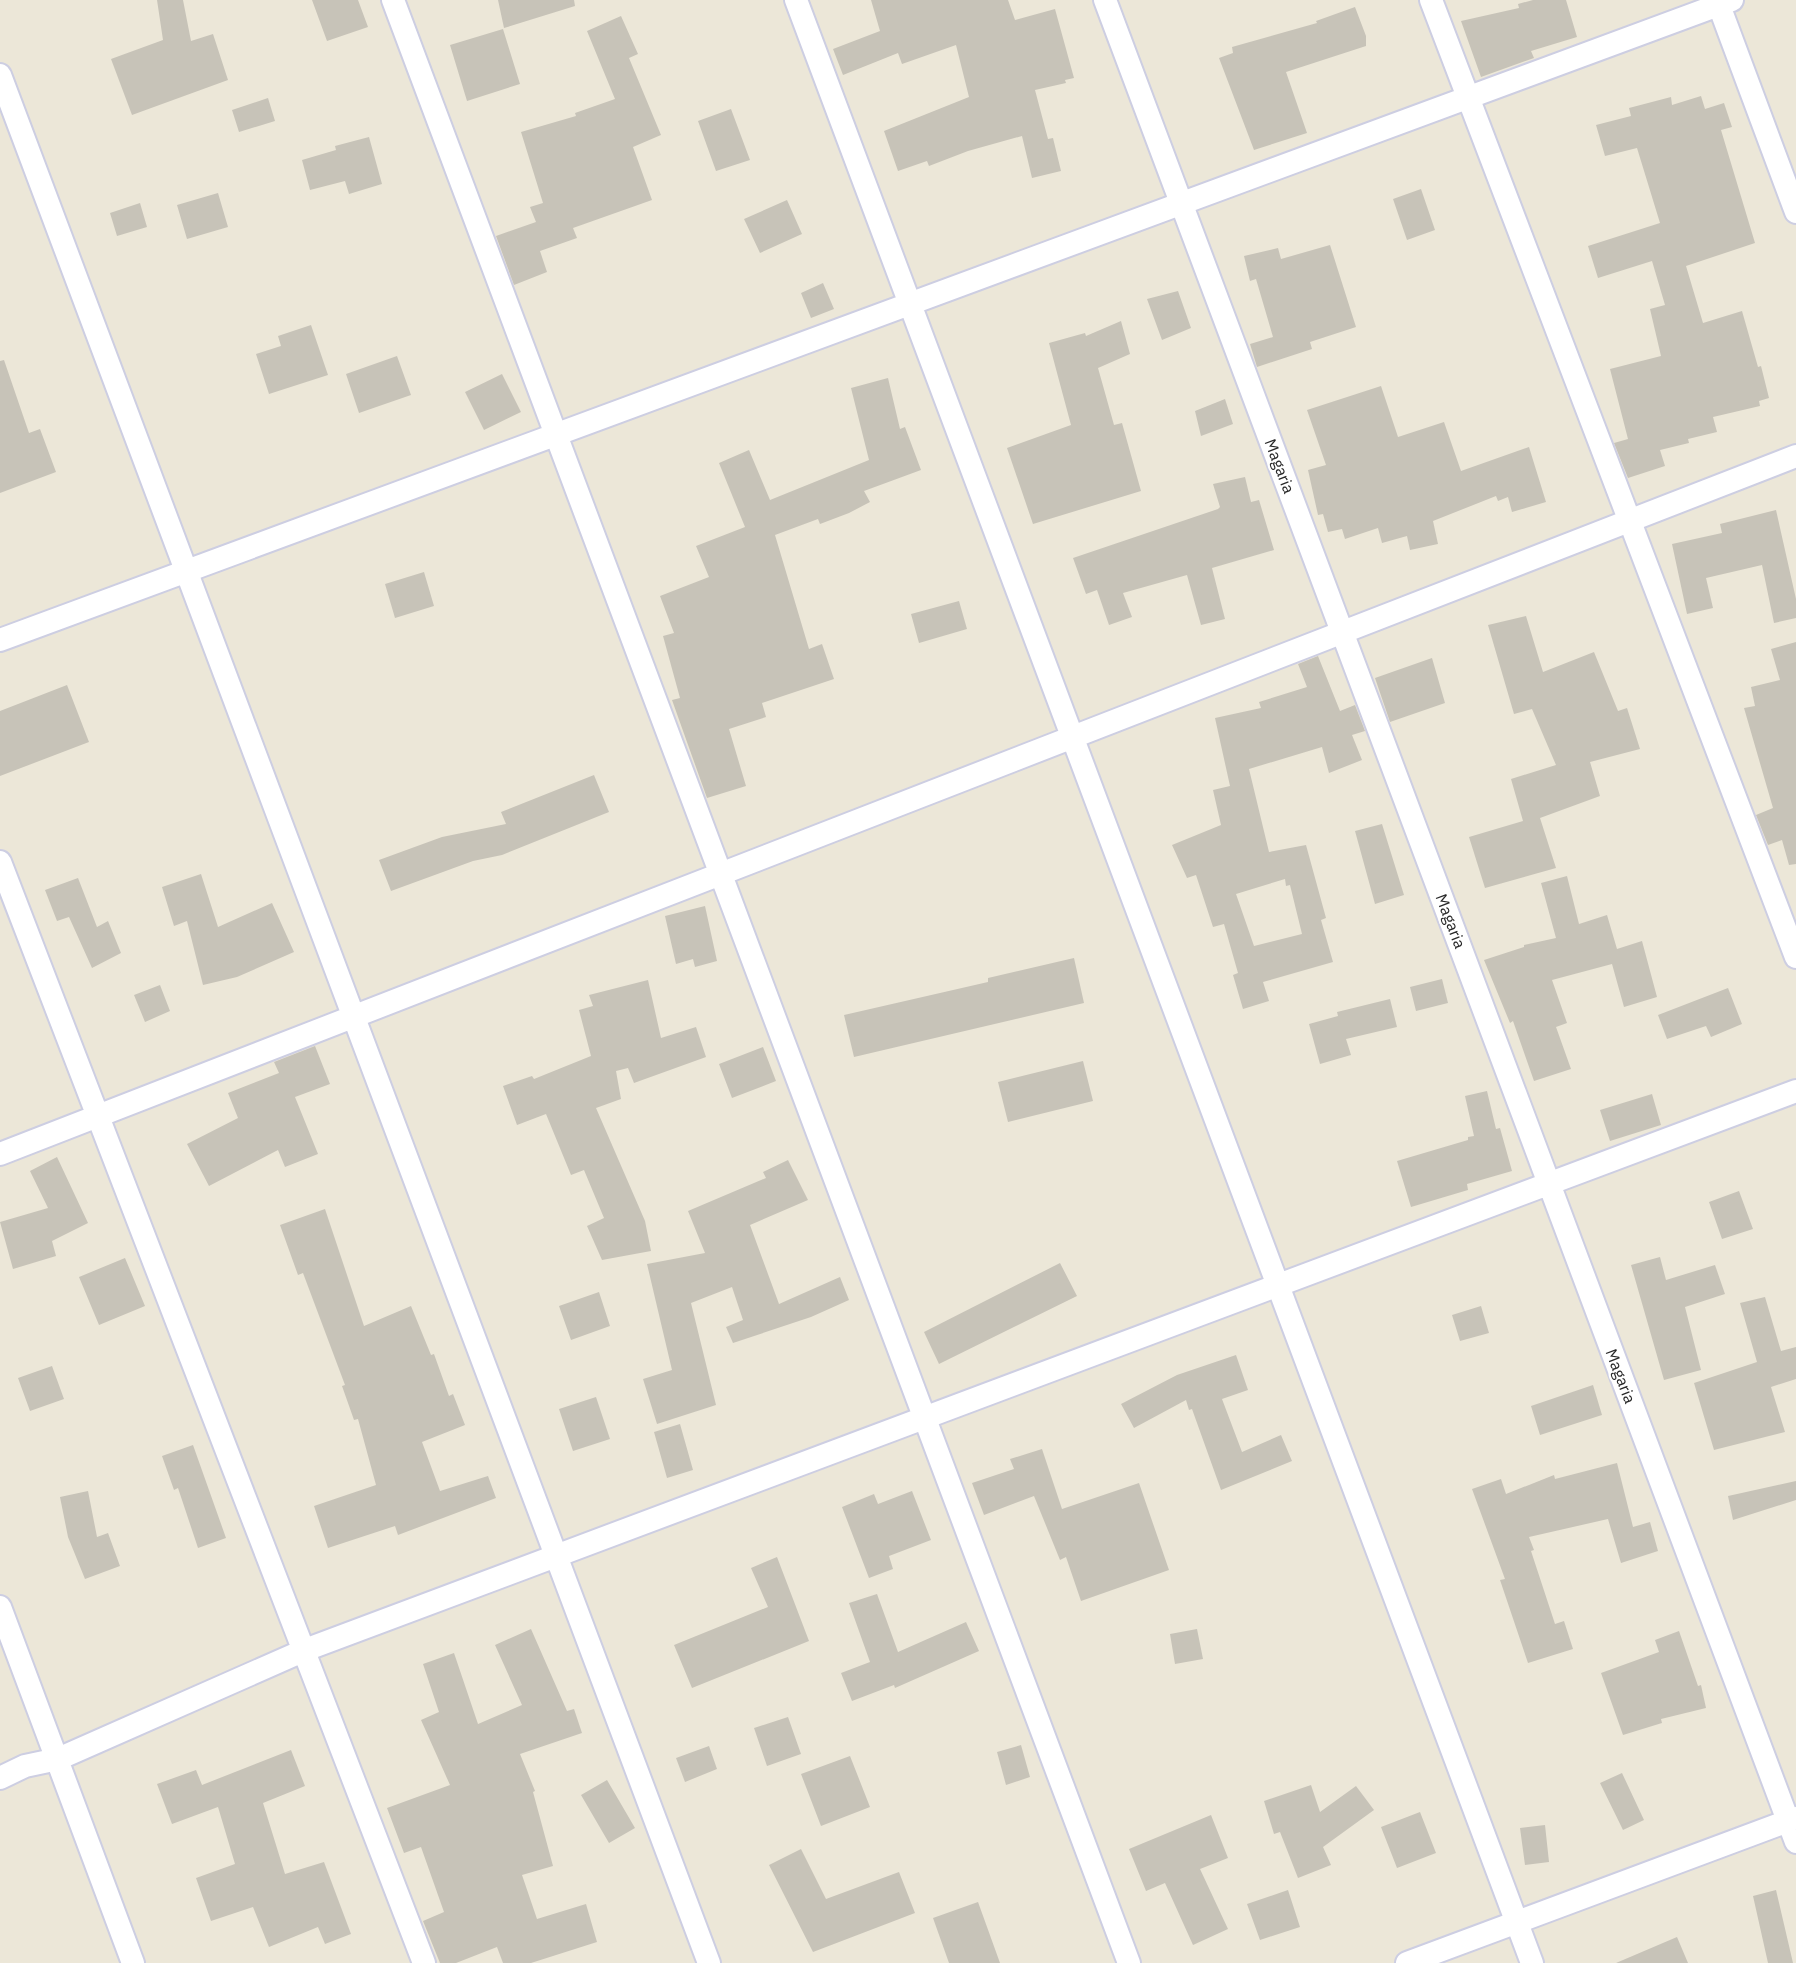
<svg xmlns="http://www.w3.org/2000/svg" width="1796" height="1963" font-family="'IBM Plex Sans',sans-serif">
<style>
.building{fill:#c7c3b8;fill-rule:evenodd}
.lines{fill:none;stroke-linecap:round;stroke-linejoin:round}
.street-casing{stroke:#cdcee2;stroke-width:26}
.street{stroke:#fff;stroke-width:22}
.labels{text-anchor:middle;stroke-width:4.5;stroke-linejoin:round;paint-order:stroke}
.street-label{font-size:16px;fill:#282828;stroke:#fff}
</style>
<rect width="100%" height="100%" fill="#ece7d8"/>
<path class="building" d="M 157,0 L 183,0 L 191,41 L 213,34 L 228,80 L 132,115 L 111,59 L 163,40 Z
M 312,0 L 358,0 L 368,27 L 327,41 Z
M 498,0 L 574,0 L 575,6 L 504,28 Z
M 871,0 L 1008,0 L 1015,20 L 1055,9 L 1074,78 L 1065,80 L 1066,83 L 1035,90 L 1048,139 L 1053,138 L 1061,171 L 1032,178 L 1022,136 L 968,151 L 929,166 L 927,161 L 898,171 L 884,131 L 969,97 L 956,45 L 902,64 L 898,53 L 843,75 L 833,49 L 880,31 Z
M 1533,0 L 1566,0 L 1577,37 L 1531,51 L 1534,58 L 1481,77 L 1461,21 L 1519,8 L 1518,4 Z
M 1355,7 L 1366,36 L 1366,46 L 1286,72 L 1307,133 L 1254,150 L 1219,58 L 1233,53 L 1232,47 L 1317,23 L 1316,21 Z
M 621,16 L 638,54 L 629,58 L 661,135 L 633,147 L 652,200 L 573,228 L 577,238 L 540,251 L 547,272 L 514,285 L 496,236 L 536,222 L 530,207 L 543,203 L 521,132 L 576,116 L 575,113 L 615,99 L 587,31 Z
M 503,29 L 520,84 L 467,101 L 450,45 Z
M 1701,96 L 1705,109 L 1724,103 L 1732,127 L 1721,130 L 1755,243 L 1686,266 L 1703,323 L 1742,311 L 1758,367 L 1761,366 L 1769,398 L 1759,401 L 1760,406 L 1713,417 L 1717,432 L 1688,439 L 1689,443 L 1660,450 L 1665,466 L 1628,478 L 1614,443 L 1628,439 L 1610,369 L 1661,356 L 1650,309 L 1665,305 L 1652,261 L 1598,278 L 1588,246 L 1660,223 L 1637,148 L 1605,156 L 1596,125 L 1631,116 L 1629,108 L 1671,97 L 1672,105 Z
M 268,98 L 275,121 L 239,132 L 232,110 Z
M 731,109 L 750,160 L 716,171 L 698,121 Z
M 369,137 L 382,184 L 349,194 L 345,181 L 310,190 L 302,160 L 336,150 L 335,146 Z
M 1421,189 L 1435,230 L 1407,240 L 1393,199 Z
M 218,193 L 228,227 L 187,239 L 177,205 Z
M 787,200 L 802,234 L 760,253 L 744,219 Z
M 140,203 L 147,227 L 117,236 L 110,213 Z
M 1330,245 L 1356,327 L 1310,342 L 1312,349 L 1257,367 L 1250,344 L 1273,337 L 1256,279 L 1250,281 L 1244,256 L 1278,248 L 1281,259 Z
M 823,283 L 834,309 L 811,318 L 801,293 Z
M 1178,291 L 1191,328 L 1162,340 L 1147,299 Z
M 1121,321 L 1130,354 L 1098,368 L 1114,425 L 1122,423 L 1141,491 L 1033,524 L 1007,448 L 1071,425 L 1049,343 L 1085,333 L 1086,336 Z
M 311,325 L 328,375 L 269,394 L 256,354 L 281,346 L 278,336 Z
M 397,356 L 411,395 L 359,413 L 346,374 Z
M 4,360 L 29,433 L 40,429 L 56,472 L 0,493 L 0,361 Z
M 502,374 L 521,412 L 484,430 L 465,392 Z
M 888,378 L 900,429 L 905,427 L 921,470 L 864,491 L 870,502 L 849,513 L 820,524 L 818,519 L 775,535 L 809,649 L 822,644 L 834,679 L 762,703 L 766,717 L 729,729 L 746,786 L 707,798 L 672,700 L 680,698 L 663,636 L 674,633 L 660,596 L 709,577 L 696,546 L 745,527 L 719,463 L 749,450 L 770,500 L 869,460 L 851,388 Z
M 1381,386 L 1398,437 L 1444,422 L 1461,471 L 1529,447 L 1546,502 L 1512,512 L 1508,497 L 1498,501 L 1496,496 L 1433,521 L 1438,544 L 1410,550 L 1407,536 L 1382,543 L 1378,528 L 1345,539 L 1342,529 L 1328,532 L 1323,514 L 1318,515 L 1308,470 L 1326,465 L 1307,410 Z
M 1225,399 L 1233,424 L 1201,436 L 1195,411 Z
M 1245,477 L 1251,502 L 1259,500 L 1274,550 L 1212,568 L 1225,619 L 1201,625 L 1187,575 L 1123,593 L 1132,617 L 1109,625 L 1097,590 L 1086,594 L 1073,558 L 1218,509 L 1220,507 L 1213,484 Z
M 1776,510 L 1796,599 L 1796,618 L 1774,623 L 1762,565 L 1706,578 L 1713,608 L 1687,614 L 1672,544 L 1722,533 L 1720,524 Z
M 424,572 L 434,606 L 395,618 L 385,584 Z
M 959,601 L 967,629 L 919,643 L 911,614 Z
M 1526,616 L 1543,672 L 1594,652 L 1618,711 L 1627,708 L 1640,749 L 1590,762 L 1600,796 L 1540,818 L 1556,868 L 1485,888 L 1469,837 L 1523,821 L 1511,779 L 1556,765 L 1532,709 L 1514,714 L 1488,625 Z
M 1796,642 L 1796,864 L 1789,865 L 1782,840 L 1768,845 L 1756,815 L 1773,808 L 1744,708 L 1755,706 L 1751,687 L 1780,680 L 1771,649 Z
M 1318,656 L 1340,711 L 1355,705 L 1365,731 L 1352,735 L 1362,760 L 1329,773 L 1322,747 L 1249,769 L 1269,852 L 1306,845 L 1326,918 L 1321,920 L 1333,962 L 1263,982 L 1269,1001 L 1243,1009 L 1233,975 L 1238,973 L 1224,924 L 1213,927 L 1196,875 L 1187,878 L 1172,845 L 1221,825 L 1213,790 L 1230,786 L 1215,718 L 1261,708 L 1259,702 L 1307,687 L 1298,664 ZM 1285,879 L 1286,886 L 1290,885 L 1302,934 L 1254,946 L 1236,894 Z
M 1432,658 L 1445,703 L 1390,722 L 1375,678 Z
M 67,685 L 89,742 L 0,776 L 0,711 Z
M 594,775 L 609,812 L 502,855 L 473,861 L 391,891 L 379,860 L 442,837 L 506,824 L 501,812 Z
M 1382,824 L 1404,895 L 1375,904 L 1355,831 Z
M 201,874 L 218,927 L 272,903 L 294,952 L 237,977 L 203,985 L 187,921 L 174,926 L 162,887 Z
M 1567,876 L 1579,924 L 1607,915 L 1617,949 L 1642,941 L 1657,997 L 1624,1007 L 1612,964 L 1552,980 L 1567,1023 L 1556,1027 L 1571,1069 L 1534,1081 L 1513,1021 L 1510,1023 L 1484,960 L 1524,947 L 1524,945 L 1556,938 L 1541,883 Z
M 78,878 L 97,927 L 108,921 L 121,953 L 92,968 L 69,917 L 57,921 L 45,890 Z
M 705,906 L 717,961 L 695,967 L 693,959 L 676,964 L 665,916 Z
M 1074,958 L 1084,1003 L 854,1057 L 844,1015 L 988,982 L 988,978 Z
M 1442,979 L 1448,1003 L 1416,1011 L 1410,987 Z
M 648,980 L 661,1038 L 696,1027 L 706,1057 L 634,1083 L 628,1068 L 616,1071 L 621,1099 L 596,1108 L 645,1221 L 651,1251 L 602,1260 L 587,1226 L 604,1218 L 584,1170 L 571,1175 L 546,1114 L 517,1125 L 503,1086 L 532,1076 L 534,1079 L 591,1056 L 579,1010 L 593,1006 L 589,995 Z
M 160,985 L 170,1011 L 145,1022 L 134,995 Z
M 1728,988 L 1742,1024 L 1711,1037 L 1706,1026 L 1667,1039 L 1658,1015 Z
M 1390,999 L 1397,1027 L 1346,1039 L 1351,1055 L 1320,1064 L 1309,1024 L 1338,1016 L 1337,1012 Z
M 315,1046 L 330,1084 L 295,1097 L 318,1154 L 285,1167 L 278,1150 L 209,1186 L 187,1144 L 238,1118 L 228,1093 L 279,1073 L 274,1062 Z
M 763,1047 L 776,1081 L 732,1098 L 719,1064 Z
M 1083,1061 L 1093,1101 L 1008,1122 L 998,1082 Z
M 1487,1091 L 1496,1129 L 1500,1128 L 1512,1171 L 1467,1184 L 1468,1190 L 1411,1207 L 1397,1161 L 1468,1140 L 1468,1137 L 1474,1136 L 1465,1096 Z
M 1652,1094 L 1661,1125 L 1610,1141 L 1600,1110 Z
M 57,1157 L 88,1223 L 52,1241 L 56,1256 L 13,1269 L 0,1222 L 48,1208 L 30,1171 Z
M 788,1160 L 808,1200 L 750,1225 L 779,1304 L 840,1277 L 849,1300 L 811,1317 L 733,1343 L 726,1327 L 743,1320 L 732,1287 L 691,1303 L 716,1405 L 657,1424 L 643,1379 L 672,1370 L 647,1264 L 705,1253 L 688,1211 L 766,1178 L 763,1172 Z
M 1739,1191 L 1753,1229 L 1722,1239 L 1709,1202 Z
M 325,1209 L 364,1326 L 411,1306 L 431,1355 L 434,1354 L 449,1396 L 453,1394 L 465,1425 L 422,1442 L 440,1491 L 488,1476 L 496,1498 L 398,1535 L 395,1526 L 328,1548 L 314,1506 L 376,1485 L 358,1419 L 354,1420 L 342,1386 L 345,1385 L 303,1273 L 298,1275 L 280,1225 Z
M 1660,1257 L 1666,1280 L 1715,1265 L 1725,1294 L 1685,1307 L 1701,1370 L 1664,1380 L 1631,1265 Z
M 125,1258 L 145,1306 L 99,1325 L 79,1277 Z
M 1060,1263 L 1077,1296 L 939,1364 L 924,1332 Z
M 599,1292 L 610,1326 L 571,1340 L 559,1306 Z
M 1765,1297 L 1781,1351 L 1796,1347 L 1796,1379 L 1771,1387 L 1785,1432 L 1714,1450 L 1694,1383 L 1757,1362 L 1740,1303 Z
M 1481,1306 L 1489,1333 L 1460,1341 L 1452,1315 Z
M 1236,1355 L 1248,1390 L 1222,1399 L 1242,1452 L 1281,1435 L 1292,1461 L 1221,1490 L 1192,1409 L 1189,1410 L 1186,1400 L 1134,1428 L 1121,1404 L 1177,1375 Z
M 52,1366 L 64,1399 L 30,1411 L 18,1378 Z
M 1593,1385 L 1602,1415 L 1540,1435 L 1531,1406 Z
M 596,1397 L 610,1439 L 573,1451 L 559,1409 Z
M 680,1424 L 693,1470 L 667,1478 L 654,1432 Z
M 193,1445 L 226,1538 L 198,1548 L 178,1488 L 174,1490 L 162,1456 Z
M 1042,1449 L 1062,1509 L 1139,1483 L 1169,1570 L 1081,1601 L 1066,1557 L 1060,1560 L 1034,1496 L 984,1515 L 972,1483 L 1014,1469 L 1010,1459 Z
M 1617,1463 L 1633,1527 L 1650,1522 L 1658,1551 L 1621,1563 L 1608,1519 L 1529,1537 L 1534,1550 L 1531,1551 L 1555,1624 L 1564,1621 L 1573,1649 L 1528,1663 L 1500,1580 L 1505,1579 L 1472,1489 L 1501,1479 L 1506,1494 L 1554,1475 L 1555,1479 Z
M 1796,1481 L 1796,1500 L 1733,1520 L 1728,1496 Z
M 88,1491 L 97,1537 L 108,1533 L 120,1566 L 85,1579 L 68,1537 L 60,1497 Z
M 912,1491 L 931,1540 L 889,1556 L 893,1569 L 869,1578 L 842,1507 L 874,1494 L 878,1504 Z
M 777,1557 L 809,1641 L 692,1688 L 674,1645 L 768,1607 L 751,1568 Z
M 877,1594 L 898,1652 L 966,1622 L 979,1651 L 895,1688 L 894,1685 L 852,1701 L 841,1673 L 870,1662 L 849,1603 Z
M 531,1629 L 567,1711 L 574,1709 L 582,1733 L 520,1754 L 535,1791 L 533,1792 L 553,1866 L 522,1875 L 537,1919 L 586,1904 L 597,1942 L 531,1963 L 503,1963 L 497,1947 L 456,1963 L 440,1963 L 423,1921 L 444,1912 L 421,1847 L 404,1853 L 387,1808 L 450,1785 L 421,1720 L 439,1712 L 423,1664 L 454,1653 L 478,1724 L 522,1705 L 495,1645 Z
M 1197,1629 L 1203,1659 L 1175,1664 L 1170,1634 Z
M 1679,1631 L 1698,1686 L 1701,1685 L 1706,1708 L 1661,1719 L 1662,1723 L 1623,1735 L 1601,1673 L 1659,1652 L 1655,1640 Z
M 788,1717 L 801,1754 L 767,1766 L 754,1728 Z
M 1021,1745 L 1030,1777 L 1006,1785 L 997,1752 Z
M 709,1746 L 717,1769 L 685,1782 L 676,1758 Z
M 291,1750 L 305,1786 L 263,1803 L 285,1874 L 324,1862 L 351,1934 L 325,1944 L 318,1927 L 269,1947 L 253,1907 L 211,1921 L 196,1878 L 235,1864 L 218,1807 L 172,1824 L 157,1784 L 196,1770 L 202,1785 Z
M 850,1756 L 870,1807 L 821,1826 L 801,1774 Z
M 1622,1773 L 1644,1820 L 1623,1830 L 1600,1783 Z
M 607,1780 L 635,1828 L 609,1843 L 581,1795 Z
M 1311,1785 L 1320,1812 L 1356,1786 L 1374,1810 L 1323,1847 L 1331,1865 L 1298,1878 L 1280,1832 L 1274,1834 L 1264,1801 Z
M 1420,1812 L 1436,1853 L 1397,1868 L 1381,1827 Z
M 1211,1815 L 1228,1858 L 1200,1869 L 1228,1929 L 1193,1945 L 1165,1883 L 1146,1891 L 1129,1849 Z
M 1545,1825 L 1549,1862 L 1525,1865 L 1520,1828 Z
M 801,1849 L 826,1899 L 899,1872 L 915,1913 L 813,1952 L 769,1865 Z
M 1288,1890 L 1300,1927 L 1260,1940 L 1247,1904 Z
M 1776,1890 L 1793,1963 L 1768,1963 L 1753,1896 Z
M 978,1902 L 1000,1963 L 949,1963 L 933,1918 Z
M 1677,1937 L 1688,1963 L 1616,1963 Z"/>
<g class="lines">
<g class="street-casing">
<path id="street" d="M 393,0 L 1129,1963
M 796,0 L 1532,1963
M 1105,0 L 1796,1842
M 1431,0 L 1796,957
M 1717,0 L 1796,212
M 0,75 L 709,1963
M 0,640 L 1732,0
M 0,862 L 424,1963
M 0,1154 L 1796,456
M 0,1607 L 133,1963
M 0,1778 L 25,1766 L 58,1759 L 305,1650 L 1796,1091
M 1407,1963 L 1796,1818"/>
</g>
<use href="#street" class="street"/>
</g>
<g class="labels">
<g class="street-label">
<text transform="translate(1280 466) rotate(69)" y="6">Magaria</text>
<text transform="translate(1451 921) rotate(69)" y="6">Magaria</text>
<text transform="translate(1621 1376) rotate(69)" y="6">Magaria</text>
</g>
</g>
</svg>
